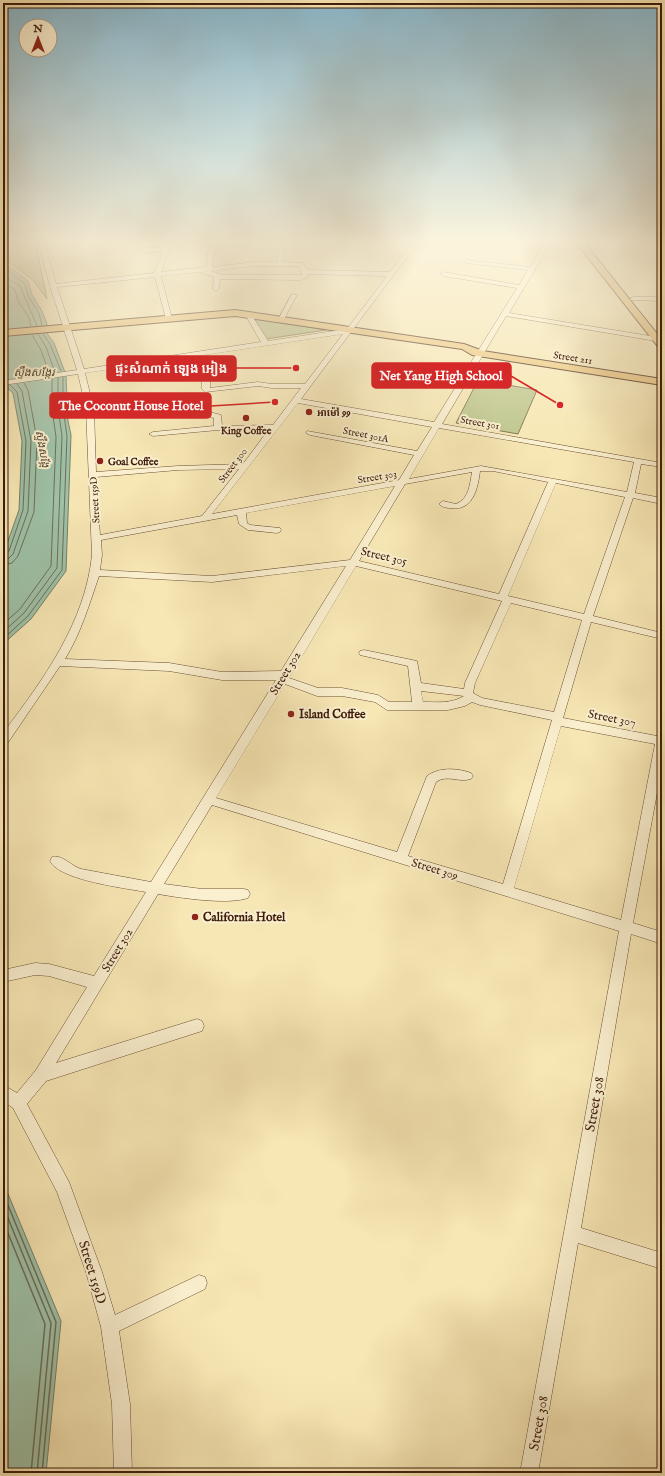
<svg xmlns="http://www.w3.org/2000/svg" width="665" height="1476" font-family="'IM FELL English','Noto Sans Khmer',serif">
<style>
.green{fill:#bdc58c;stroke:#7d704c}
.water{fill:#9ec1a7;stroke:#777f69}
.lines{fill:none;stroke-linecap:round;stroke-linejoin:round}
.shore-far1{stroke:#6e6e59;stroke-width:1}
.shore{stroke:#6e6e59;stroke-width:1.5}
.minor-casing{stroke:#6c4e35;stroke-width:1}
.major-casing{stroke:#3d1b0b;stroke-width:2}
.minor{fill:#faefce;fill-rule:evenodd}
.major{fill:#ecc47a;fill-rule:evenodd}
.poi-dot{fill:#8f2418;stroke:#faefce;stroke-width:1.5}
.labels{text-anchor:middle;stroke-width:4;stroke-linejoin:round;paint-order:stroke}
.far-street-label{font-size:10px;fill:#3d1b0b;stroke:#faefce}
.far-poi-label{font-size:10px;font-weight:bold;fill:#3d1b0b;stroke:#faefce;text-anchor:start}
.far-water-label{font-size:11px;font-style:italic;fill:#5a4d3a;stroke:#faefce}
.street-label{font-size:12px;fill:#3d1b0b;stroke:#faefce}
.poi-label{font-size:12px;font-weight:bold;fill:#3d1b0b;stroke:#faefce;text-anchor:start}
.near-street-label{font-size:14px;fill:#3d1b0b;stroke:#faefce}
.leader{fill:none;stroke:#d62828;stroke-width:1.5}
.callout-dot{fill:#d62828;stroke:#faefce;stroke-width:1.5}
.callout{fill:#d62828;stroke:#d62828;stroke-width:1.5}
.callout-label{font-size:13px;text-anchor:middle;font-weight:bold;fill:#fff}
</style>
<rect width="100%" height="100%" fill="#f7e7b4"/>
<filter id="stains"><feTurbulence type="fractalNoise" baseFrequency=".005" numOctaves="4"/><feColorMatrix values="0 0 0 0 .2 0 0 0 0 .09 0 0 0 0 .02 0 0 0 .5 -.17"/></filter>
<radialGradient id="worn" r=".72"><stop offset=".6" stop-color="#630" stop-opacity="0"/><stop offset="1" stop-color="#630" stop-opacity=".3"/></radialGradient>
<path class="green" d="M 3,241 L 35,241 L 47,299 L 33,280 L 6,260 L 3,255 Z
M 254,318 L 326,330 L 266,339 Z
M 478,380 L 537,390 L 518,434 L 456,423 Z"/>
<path class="water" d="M 3,262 L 28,281 L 32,295 L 42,311 L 47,324 L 46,332 L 54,343 L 66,375 L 68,421 L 71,435 L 66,571 L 31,619 L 3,644 L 3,555 L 19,510 L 22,441 L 13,393 L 4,385 L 3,381 Z
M 3,1182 L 61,1321 L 46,1473 L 3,1473 Z"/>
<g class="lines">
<path class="shore-far1" d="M 3,267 L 25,284 L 28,296 L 39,313 L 42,326
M 3,273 L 10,280 L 20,286 L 37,326
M 3,281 L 15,290 L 18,301 L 29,318 L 31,327
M 38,334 L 46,347 L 55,372
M 43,334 L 50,344 L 61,371
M 32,335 L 41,350 L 49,373
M 3,554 L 9,551 L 23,510 L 26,441 L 17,392 L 10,385
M 3,559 L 9,558 L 13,554 L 28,511 L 31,441 L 22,391 L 17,384
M 3,565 L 12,563 L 18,556 L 34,512 L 37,440 L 28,390 L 24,383
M 3,624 L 20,609 L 51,566 L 56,437 L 52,409 L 52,379
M 3,632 L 24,613 L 57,568 L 62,436 L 58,408 L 58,378
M 3,639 L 28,616 L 62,570 L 67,436 L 63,408 L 63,377"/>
<path class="shore" d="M 3,1193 L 56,1322 L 42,1473
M 3,1206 L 51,1323 L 37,1473
M 3,1221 L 45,1324 L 31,1473"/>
<g class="minor-casing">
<path id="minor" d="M 38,241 L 44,241 L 56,284 L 154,273 L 163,252 L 141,252 L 138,250 L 141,248 L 164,248 L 167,241 L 173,241 L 161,272 L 206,267 L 209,246 L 212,244 L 215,246 L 212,267 L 255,262 L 277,262 L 279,248 L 282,246 L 285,248 L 283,262 L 303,263 L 308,270 L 390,272 L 413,241 L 419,241 L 301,399 L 434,422 L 517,288 L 443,276 L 440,274 L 443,272 L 519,285 L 528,270 L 467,263 L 465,262 L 465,260 L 530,267 L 546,241 L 552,241 L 509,313 L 656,337 L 659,339 L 656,341 L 506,316 L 442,424 L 662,463 L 662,467 L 641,464 L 635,493 L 662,498 L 662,504 L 633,498 L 593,616 L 662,633 L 662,639 L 591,622 L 563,718 L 657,736 L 658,733 L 662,732 L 662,766 L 633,923 L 662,932 L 662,944 L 631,934 L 581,1228 L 662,1253 L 662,1269 L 578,1243 L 538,1473 L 520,1473 L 619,931 L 212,805 L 164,884 L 202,889 L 244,889 L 248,890 L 250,894 L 248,898 C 228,905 181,898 158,894 L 56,1063 L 197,1019 L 202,1021 L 204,1026 L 202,1031 L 46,1081 L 27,1104 L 69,1182 L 102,1272 L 115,1315 L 199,1275 L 205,1277 L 207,1283 L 205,1289 L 119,1331 L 130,1404 L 132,1473 L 114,1473 L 112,1404 L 101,1327 L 86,1272 L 57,1192 L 13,1108 L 3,1101 L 3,1085 L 17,1093 L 36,1070 L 87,987 L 49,976 L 35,975 L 3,982 L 3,970 L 35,963 L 49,964 L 94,976 L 146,892 C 124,888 59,880 50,861 L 52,857 C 62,854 71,866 81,869 L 151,882 L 276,680 L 222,680 L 169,671 L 60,666 L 7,744 L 3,745 L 3,733 C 43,680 85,623 92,555 L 86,408 L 78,374 L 3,385 L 3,381 L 77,370 L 50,286 ZM 255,266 L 299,266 L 302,275 L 222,275 L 211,271 ZM 200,272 L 214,277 L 213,289 L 216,291 L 219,289 L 220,279 L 301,280 L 307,277 L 308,274 L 387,276 L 347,329 L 268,341 L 251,314 L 248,312 L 245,314 L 261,342 L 84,369 L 57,287 L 155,277 L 166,319 L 169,321 L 172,319 L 161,276 ZM 343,334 L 305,384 L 272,384 L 258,382 L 210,388 L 210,380 L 199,369 L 191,357 ZM 185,358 L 193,372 L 202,380 L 202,389 L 205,392 L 258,386 L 272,388 L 301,388 L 273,425 L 222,426 L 221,415 L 202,410 L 192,406 L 188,408 L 196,414 L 214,418 L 214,426 L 153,432 L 149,434 L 153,436 L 218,430 L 269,429 L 243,464 L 178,466 L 96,472 L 94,410 L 125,408 L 174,398 L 178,396 L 174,394 L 125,404 L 93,406 L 85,373 ZM 298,403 L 432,427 L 417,451 L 307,431 L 306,433 L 310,435 L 414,455 L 399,480 L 212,514 ZM 439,428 L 634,462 L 627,492 L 481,466 L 409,479 ZM 239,469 L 202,516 L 100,535 L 96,477 L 178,470 ZM 480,471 L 493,471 L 548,482 L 499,594 L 359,561 L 405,484 L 472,472 C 470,484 469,499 456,504 L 443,501 L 439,504 C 442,507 446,508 450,508 C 473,512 478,488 480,471 ZM 556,483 L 625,497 L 584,614 L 508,596 ZM 395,486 L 350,560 L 212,576 L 100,570 L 102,555 L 101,540 L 237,515 L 239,524 L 248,530 L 277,533 L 280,532 L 281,530 L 280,528 L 250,525 L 247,523 L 246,513 ZM 346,566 L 281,671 L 222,672 L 169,663 L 65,659 C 81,633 89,605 99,576 L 212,582 ZM 356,566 L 502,601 L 465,683 L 464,689 L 421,683 L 417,661 L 364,650 L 360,651 L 359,653 L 360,655 L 408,666 L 412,702 L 389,702 L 378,695 L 342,688 L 318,688 L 289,678 ZM 511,603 L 582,620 L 554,712 L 482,698 L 473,693 L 475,683 ZM 285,684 L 317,696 L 342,696 L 375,702 L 387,710 L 448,710 L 465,706 L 472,702 L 480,705 L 552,720 L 503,884 L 408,856 L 436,782 C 447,774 459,783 471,779 L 473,776 L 471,773 C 457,768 439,767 427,776 L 397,852 L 216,798 ZM 421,691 L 464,696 C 451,704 437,702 423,702 ZM 561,726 L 655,744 L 621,920 L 514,888 Z
M 292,294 L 297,295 L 283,321 L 279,321 L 278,320 Z
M 633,297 L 662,297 L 662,301 L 631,300 L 630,299 Z"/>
</g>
<g class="major-casing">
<path id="major" d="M 575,241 L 583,241 L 662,340 L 662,349 L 659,348 Z
M 235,310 L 464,344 L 483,351 L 662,379 L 662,385 L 472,355 L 462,349 L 235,316 L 3,336 L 3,330 Z"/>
</g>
<use href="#minor" class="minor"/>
<use href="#major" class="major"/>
</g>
<linearGradient id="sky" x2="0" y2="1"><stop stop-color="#8ab9ce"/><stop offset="0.54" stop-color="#fbf4dd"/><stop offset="1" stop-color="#fbf4dd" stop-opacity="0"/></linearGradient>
<rect width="665" height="447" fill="url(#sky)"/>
<g class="poi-dot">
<circle cx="309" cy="412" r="4"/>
<circle cx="246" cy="418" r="4"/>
<circle cx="100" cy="461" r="4"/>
<circle cx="291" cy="714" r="4"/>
<circle cx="195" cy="917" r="4"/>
</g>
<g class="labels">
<g class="far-street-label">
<text transform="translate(573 357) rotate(9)" y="4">Street 211</text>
<text transform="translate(480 422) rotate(10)" y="4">Street 301</text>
<text transform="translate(366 434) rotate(11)" y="4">Street 301A</text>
<text transform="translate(232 465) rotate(-53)" y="4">Street 300</text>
<text transform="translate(377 476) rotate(-10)" y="4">Street 303</text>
<text transform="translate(94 500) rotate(-94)" y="4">Street 159D</text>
</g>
<g class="far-poi-label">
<text x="317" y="416">អាម៉ៅ 99</text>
<text x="246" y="434" text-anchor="middle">King Coffee</text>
<text x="108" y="465">Goal Coffee</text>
</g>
<g class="far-water-label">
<text x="34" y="376">ស្ទឹងសង្កែរ</text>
<text transform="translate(43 449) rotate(80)" y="4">ស្ទឹងសង្កែ</text>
</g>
<g class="street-label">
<text transform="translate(384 556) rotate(13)" y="4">Street 305</text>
<text transform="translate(285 673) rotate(-59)" y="4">Street 302</text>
<text transform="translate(612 718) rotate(11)" y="4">Street 307</text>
<text transform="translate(435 869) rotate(17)" y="4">Street 309</text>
<text transform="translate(117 950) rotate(-59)" y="4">Street 302</text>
</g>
<g class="poi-label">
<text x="299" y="718">Island Coffee</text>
<text x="203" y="921">California Hotel</text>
</g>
<g class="near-street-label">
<text transform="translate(594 1104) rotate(-80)" y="5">Street 308</text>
<text transform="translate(93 1272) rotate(73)" y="5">Street 159D</text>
<text transform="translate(538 1423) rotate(-80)" y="5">Street 308</text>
</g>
</g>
<path class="leader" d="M296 368L236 368M560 405L511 376M275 402L211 406"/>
<g class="callout-dot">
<circle cx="296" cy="368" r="4"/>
<circle cx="560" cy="405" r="4"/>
<circle cx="275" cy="402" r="4"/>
</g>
<g class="callout">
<rect x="107" y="356" width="129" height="25" rx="4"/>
<rect x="372" y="363" width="139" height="25" rx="4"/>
<rect x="50" y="393" width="161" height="25" rx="4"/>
</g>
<g class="callout-label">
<text x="171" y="373">ផ្ទះសំណាក់ ឡេង អៀង</text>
<text x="441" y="380">Net Yang High School</text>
<text x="131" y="410">The Coconut House Hotel</text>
</g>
<rect width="665" height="1476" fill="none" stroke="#f7e7b4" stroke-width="16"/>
<rect x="4" y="4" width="657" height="1468" fill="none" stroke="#3d1b0b" stroke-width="2"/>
<rect x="8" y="8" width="649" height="1460" fill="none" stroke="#3d1b0b"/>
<g transform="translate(38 38)"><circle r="19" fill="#faefce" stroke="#ae9a80"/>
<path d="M0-3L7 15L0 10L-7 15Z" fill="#8f2418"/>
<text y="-6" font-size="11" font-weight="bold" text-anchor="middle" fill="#3d1b0b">N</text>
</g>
<rect width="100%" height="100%" filter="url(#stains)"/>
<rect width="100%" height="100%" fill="url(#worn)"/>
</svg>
